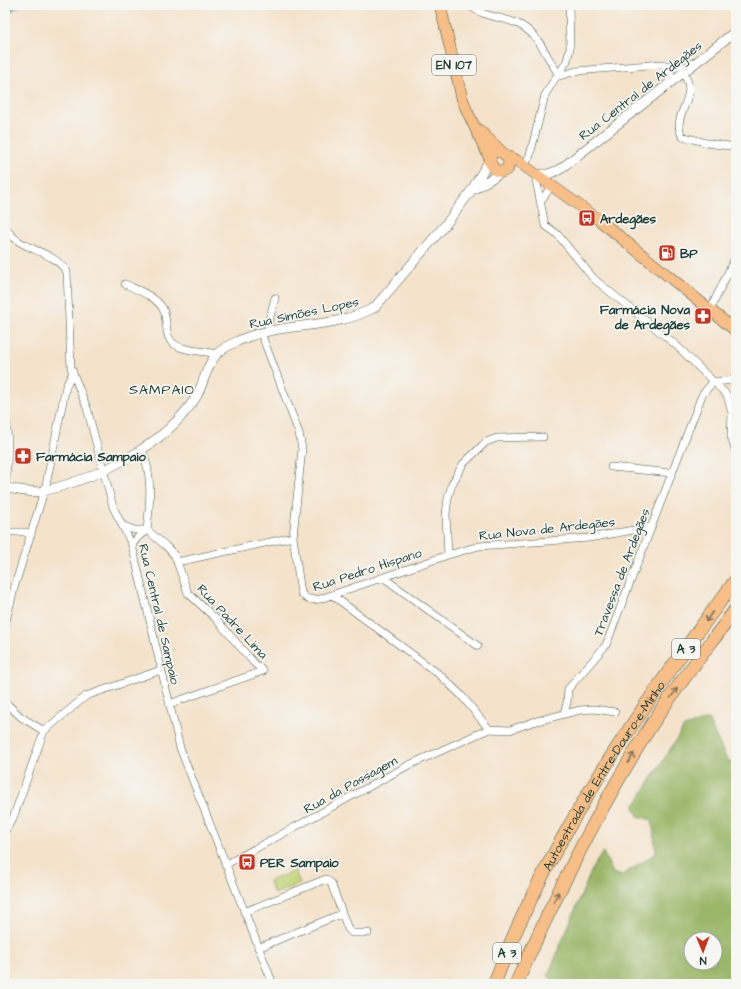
<svg xmlns="http://www.w3.org/2000/svg" width="741" height="989" font-family="'Architects Daughter',sans-serif">
<style>
.green{fill:#c3d477;stroke:#718856}
.forest{fill:#9ab668;stroke:#5c7a4e;fill-rule:evenodd}
.water{fill:#42b0be;stroke:#307679}
.lines{fill:none;stroke-linecap:round;stroke-linejoin:round}
.minor-casing{stroke:#3f564a;stroke-width:8}
.tertiary-casing{stroke:#3f564a;stroke-width:10}
.primary-casing{stroke:#3f564a;stroke-width:12}
.motorway-casing{stroke:#3f564a;stroke-width:14}
.minor{stroke:#fff;stroke-width:7}
.tertiary{stroke:#fff;stroke-width:9}
.primary{stroke:#f7be87;stroke-width:11}
.motorway{stroke:#f7be87;stroke-width:13}
.oneway{stroke:#807759}
.labels{text-anchor:middle;stroke-width:3.5;stroke-linejoin:round;paint-order:stroke}
.shield{fill:#f6f6f2;stroke:#60746d;stroke-width:1}
.shield-label{font-size:12px;font-weight:bold;fill:#1f3d34}
.street-label{font-size:13px;fill:#1f3d34;stroke:#f6f6f2}
.poi-label{font-size:13px;font-weight:bold;fill:#1f3d34;stroke:#f6f6f2;text-anchor:start}
.neighbourhood-label{font-size:14px;letter-spacing:1px;fill:#1f3d34;stroke:#f6f6f2}
</style>
<rect width="100%" height="100%" fill="#f6f6f2"/>
<filter id="ink" filterUnits="userSpaceOnUse"><feTurbulence type="fractalNoise" baseFrequency=".025" numOctaves="2"/><feDisplacementMap in="SourceGraphic" scale="8" xChannelSelector="R" yChannelSelector="G"/><feConvolveMatrix kernelMatrix="1 2 1 2 8 2 1 2 1" color-interpolation-filters="sRGB"/></filter>
<filter id="wash" filterUnits="userSpaceOnUse"><feTurbulence type="fractalNoise" baseFrequency=".012" numOctaves="4" result="noise"/><feDisplacementMap in="SourceGraphic" scale="16" xChannelSelector="R" yChannelSelector="G"/><feGaussianBlur stdDeviation="0.9" result="paint"/><feColorMatrix in="noise" values="0 0 0 0 0 0 0 0 0 0 0 0 0 0 0 0 0 1.4 0 .05"/><feComposite in="paint" operator="in"/></filter>
<g filter="url(#wash)">
<rect width="100%" height="100%" fill="#f4e2ca"/>
<path class="green" d="M 295,871 L 300,884 L 274,894 L 269,881 Z"/>
<path class="forest" d="M 708,719 L 727,760 L 736,764 L 736,984 L 555,984 L 548,975 L 593,867 L 603,852 L 613,873 L 621,876 L 656,853 L 652,820 L 638,816 L 634,807 L 684,727 ZM 691,939 L 715,939 L 715,963 L 691,963 Z"/>
<path class="water" d="M 10,5 L 20,5 L 5,16 L 5,9 Z"/>
</g>
<g filter="url(#ink)">
<g class="lines">
<g class="minor-casing">
<path id="minor" d="M 470,5 C 484,19 506,16 522,26 C 540,37 546,56 558,73
M 666,65 L 690,67
M 683,73 C 701,96 670,115 682,136 L 707,143 L 736,147
M 557,77 L 567,61 L 570,48 L 569,5
M 524,166 L 530,155 L 545,95 L 556,77 L 576,71 L 662,64 L 669,67 L 671,75 L 670,83
M 536,180 L 545,225 L 557,234 L 594,279 L 676,345 L 727,395 L 732,413 L 731,437 L 736,452
M 540,202 L 551,187
M 5,227 C 21,253 50,247 67,272 L 71,368 L 87,408 L 113,507 L 132,545 L 180,748 L 273,984
M 125,284 C 137,290 156,296 163,309 C 168,319 164,338 174,344 C 186,352 203,350 217,354
M 710,310 L 736,256
M 269,331 L 268,324 L 275,298
M 261,333 L 299,433 L 302,449 L 293,537 L 301,593 C 307,601 311,600 320,599 L 448,555 L 479,546 L 589,538 L 650,527
M 5,411 C 9,437 8,462 5,488
M 142,450 C 153,475 150,503 147,530 L 166,546 L 175,556 L 188,593 L 215,618 L 254,663 L 263,671
M 611,467 L 672,473
M 124,526 L 134,530 L 147,530
M 5,532 L 25,532 L 31,535
M 132,545 L 138,537 L 147,530
M 448,555 L 446,514 L 448,498 L 452,484 L 463,464 L 486,442 L 497,438 L 543,437
M 177,562 L 293,537
M 384,578 L 478,646
M 332,595 L 440,675 L 461,695 L 489,729
M 5,625 L 15,585 L 46,485 L 66,386 L 73,372
M 5,702 L 21,717 L 44,731
M 169,704 L 263,671
M 564,713 L 567,703 L 568,689 L 606,645 L 702,395 L 713,382 L 736,380
M 5,831 L 13,818 L 44,731 L 86,696 L 161,670
M 225,865 L 407,766 L 489,729 L 510,730 L 533,722 L 580,710 L 594,709 L 615,712
M 244,912 L 326,879 L 331,883 L 348,929 L 352,933 L 368,933
M 258,948 L 341,914"/>
</g>
<g class="tertiary-casing">
<path id="tertiary" d="M 536,174 L 548,174 L 559,170 L 736,31
M 474,189 L 502,172
M 5,488 C 17,489 33,494 44,491 C 98,478 165,446 196,397 C 204,384 206,365 217,354 C 222,349 231,344 238,341 C 279,321 334,331 375,307 L 446,224 L 471,191 L 489,161"/>
</g>
<g class="primary-casing">
<path id="primary" d="M 440,5 L 462,98 L 467,111 L 489,157
M 479,130 L 509,159 L 508,169 L 502,172 L 495,170 L 489,161 L 493,152 L 500,151
M 506,156 L 516,160 L 598,219 L 736,331"/>
</g>
<g class="motorway-casing">
<g id="motorway">
<path id="s1" d="M 494,984 C 550,836 642,705 736,580"/>
<path d="M 516,984 C 556,894 599,807 652,724 C 678,684 708,647 736,609"/>
</g>
</g>
<use href="#minor" class="minor"/>
<use href="#tertiary" class="tertiary"/>
<use href="#primary" class="primary"/>
<use href="#motorway" class="motorway"/>
</g>
<defs><path id="oneway-shaft" d="M-6 0H5M1.5-3L5.5 0L1.5 3" fill="none" stroke-width="1.6" stroke-linecap="round" stroke-linejoin="round"/></defs>
<g class="oneway">
<use href="#oneway-shaft" transform="translate(709 617) rotate(126)"/>
<use href="#oneway-shaft" transform="translate(674 693) rotate(-54)"/>
<use href="#oneway-shaft" transform="translate(631 758) rotate(-59)"/>
<use href="#oneway-shaft" transform="translate(556 897) rotate(-65)"/>
</g>
</g>
<defs>
<g id="bus-square" transform="scale(0.9)"><rect x="-9" y="-9" width="18" height="18" rx="4" fill="#c8321e" stroke="#f6f6f2"/><path d="M-5-6H5V4H4V6H2V4H-2V6H-4V4H-5ZM-3.5-4V0h7V-4ZM-3.5 1.2v1.5H-2V1.2ZM2 1.2v1.5H3.5V1.2Z" fill="#fff"/></g>
<g id="fuel-square" transform="scale(0.9)"><rect x="-9" y="-9" width="18" height="18" rx="4" fill="#c8321e" stroke="#f6f6f2"/><path d="M-5.5-6h7V0h2V4h1.3V-2.5L3-4.5l.8-.8L6-3V5H2.5V1h-1V6h-7ZM-4.2-4.7v3.2H.2V-4.7Z" fill="#fff"/></g>
<g id="pharmacy-square" transform="scale(0.9)"><rect x="-9" y="-9" width="18" height="18" rx="4" fill="#c8321e" stroke="#f6f6f2"/><path d="M-2-6h4v4h4v4h-4v4h-4v-4h-4v-4h4Z" fill="#fff"/></g>
</defs>
<g fill-rule="evenodd">
<use href="#bus-square" x="587" y="218"/>
<use href="#fuel-square" x="667" y="253"/>
<use href="#pharmacy-square" x="703" y="316"/>
<use href="#pharmacy-square" x="23" y="456"/>
<use href="#bus-square" x="247" y="862"/>
</g>
<g class="labels">
<g class="shield">
<rect x="432" y="55" width="44" height="20" rx="3"/>
<rect x="672" y="639" width="28" height="20" rx="3"/>
<rect x="493" y="943" width="28" height="20" rx="3"/>
</g>
<g class="shield-label">
<text x="454" y="69">EN 107</text>
<text x="686" y="653">A 3</text>
<text x="507" y="957">A 3</text>
</g>
<g class="street-label">
<text transform="translate(640 90) rotate(-38)" y="5">Rua Central de Ardegães</text>
<text transform="translate(304 312) rotate(-12)" y="5">Rua Simões Lopes</text>
<text transform="translate(547 528) rotate(-6)" y="5">Rua Nova de Ardegães</text>
<text transform="translate(367 569) rotate(-18)" y="5">Rua Pedro Hispano</text>
<text transform="translate(621 572) rotate(-69)" y="5">Travessa de Ardegães</text>
<text transform="translate(160 614) rotate(77)" y="5">Rua Central de Sampaio</text>
<text transform="translate(233 621) rotate(47)" y="5">Rua Padre Lima</text>
<text dy="5" stroke="none"><textPath href="#s1" startOffset="236">Autoestrada de Entre-Douro-e-Minho</textPath></text>
<text transform="translate(350 784) rotate(-29)" y="5">Rua da Passagem</text>
</g>
<g class="poi-label">
<text x="600" y="223">Ardegães</text>
<text x="680" y="258">BP</text>
<text x="690" y="314" text-anchor="end">Farmácia Nova<tspan x="690" dy="15">de Ardegães</tspan></text>
<text x="36" y="461">Farmácia Sampaio</text>
<text x="260" y="867">PER Sampaio</text>
</g>
<g class="neighbourhood-label">
<text x="162" y="394">SAMPAIO</text>
</g>
</g>
<rect width="741" height="989" fill="none" stroke="#f6f6f2" stroke-width="20"/>
<g transform="translate(703 951) rotate(179)"><circle r="19" fill="#f6f6f2" stroke="#a0aca6"/>
<path d="M0-3L7 15L0 10L-7 15Z" fill="#c8321e"/>
<text y="-6" font-size="11" font-weight="bold" text-anchor="middle" fill="#1f3d34">N</text>
</g>
</svg>
